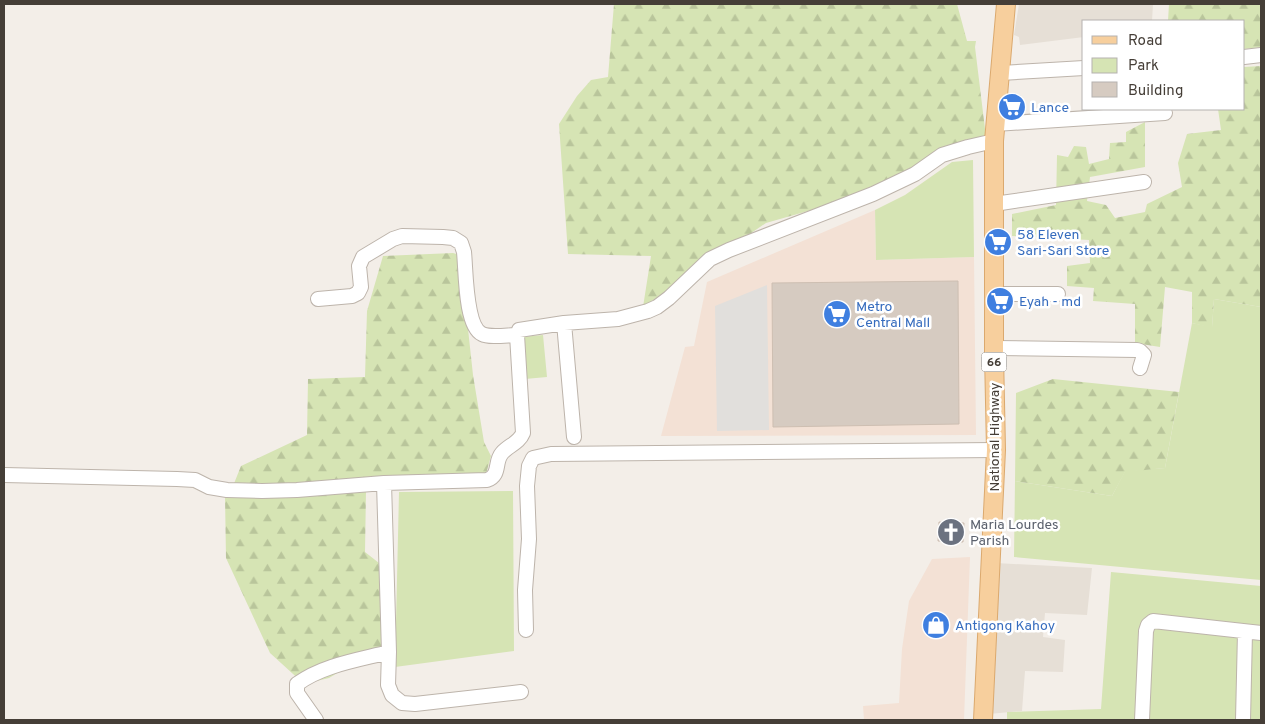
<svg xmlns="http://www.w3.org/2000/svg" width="1265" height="724" font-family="Overpass,sans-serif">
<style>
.residential{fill:#e6dfd6}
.commercial{fill:#f3e1d5}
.green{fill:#d6e4b4}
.forest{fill:url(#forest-firs)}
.parking{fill:#e1dfdc}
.building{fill:#d6cbc1;stroke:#cebfb2}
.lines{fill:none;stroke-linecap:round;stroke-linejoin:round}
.minor-casing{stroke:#bdb4ab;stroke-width:16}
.major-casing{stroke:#dba96e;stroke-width:20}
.minor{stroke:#fff;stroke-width:14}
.major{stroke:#f7cf9d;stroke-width:18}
.labels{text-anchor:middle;stroke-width:5;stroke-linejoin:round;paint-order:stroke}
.shield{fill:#fff;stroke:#7d7873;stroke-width:1}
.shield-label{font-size:12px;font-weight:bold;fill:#453e37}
.shop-label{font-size:14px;fill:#366cbe;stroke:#fff;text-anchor:start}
.street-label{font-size:14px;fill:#453e37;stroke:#fff}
.worship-label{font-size:14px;fill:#5b616d;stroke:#fff;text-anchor:start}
</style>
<defs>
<pattern id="forest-firs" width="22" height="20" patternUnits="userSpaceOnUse" patternTransform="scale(1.25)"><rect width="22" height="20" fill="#d6e4b4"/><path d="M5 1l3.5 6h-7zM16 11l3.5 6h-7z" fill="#b9c59b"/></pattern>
</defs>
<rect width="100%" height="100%" fill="#f3eee8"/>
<path class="residential" d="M 1019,4 L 1153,4 L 1152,21 L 1084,21 L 1084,37 L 1020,45 L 1019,37 L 1014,35 Z
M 996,563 L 1092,568 L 1087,615 L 1045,613 L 1043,637 L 1065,640 L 1063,672 L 1025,671 L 1022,711 L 989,714 Z"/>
<path class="commercial" d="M 875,210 L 876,260 L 974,257 L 976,435 L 661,436 L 685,347 L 694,346 L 707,282 Z
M 970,557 L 964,720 L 864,720 L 863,706 L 899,703 L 902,649 L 909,601 L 932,559 Z"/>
<path class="green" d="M 973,160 L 974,257 L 876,260 L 875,210 L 905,195 L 952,162 Z
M 1214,299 L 1261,307 L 1261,580 L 1014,557 L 1015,481 L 1112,496 L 1125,471 L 1165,468 L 1192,323 L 1212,327 Z
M 543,335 L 547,377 L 525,379 L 521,337 Z
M 513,491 L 514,651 L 395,667 L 399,492 Z
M 1111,572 L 1261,586 L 1261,720 L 1007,720 L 1007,712 L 1101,709 Z"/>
<path class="forest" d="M 614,4 L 957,4 L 967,41 L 976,41 L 975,47 L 986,137 L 878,191 L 766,223 L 643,307 L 651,256 L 568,254 L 559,124 L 577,96 L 591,80 L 608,77 Z
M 1169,4 L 1261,4 L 1261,47 L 1244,49 L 1244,21 L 1168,21 Z
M 1261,66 L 1261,307 L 1214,299 L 1212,328 L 1192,323 L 1192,292 L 1165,287 L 1160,347 L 1135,343 L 1135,304 L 1093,301 L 1094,288 L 1067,286 L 1067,266 L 1090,263 L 1089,240 L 1012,236 L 1012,214 L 1056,205 L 1057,155 L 1068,157 L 1074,146 L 1086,147 L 1089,164 L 1109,159 L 1110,143 L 1126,142 L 1126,132 L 1145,122 L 1145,167 L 1090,177 L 1087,201 L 1106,205 L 1115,218 L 1145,212 L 1147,204 L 1182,187 L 1178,163 L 1187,134 L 1221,130 L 1218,109 L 1244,109 L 1244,67 Z
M 453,253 L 460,255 L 473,375 L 484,442 L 491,456 L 486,474 L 298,485 L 233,486 L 241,466 L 307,435 L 308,379 L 365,377 L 367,311 L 383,256 Z
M 1053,379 L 1179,392 L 1165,468 L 1125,472 L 1112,496 L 1015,481 L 1016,393 Z
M 366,491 L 365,552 L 379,563 L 383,646 L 329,678 L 304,684 L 270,653 L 226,558 L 225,496 Z"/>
<path class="parking" d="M 767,285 L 769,430 L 717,431 L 715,306 Z"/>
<path class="building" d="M 958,281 L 959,424 L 773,427 L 772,283 Z
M 939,522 L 964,523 L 963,542 L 938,541 Z"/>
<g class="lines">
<g class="minor-casing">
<path id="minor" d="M 1244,57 L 1261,55
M 1001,73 L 1084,68
M 995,124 L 1165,113
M 994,204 L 1144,182
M 993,294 L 1058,294
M 318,299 L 352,296 L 358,293 L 361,287 L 359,266 L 363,257 L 393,239 L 402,236 L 443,237 L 453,238 L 461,243 L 464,252 C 466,270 465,326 482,334 C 490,338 508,335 517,335
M 564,323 L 574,437
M 994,348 L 1137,350 L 1140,351 L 1144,355 L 1140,368
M 4,475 L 177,479 L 195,480 L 209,487 L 227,490 L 262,491 L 297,490 L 384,483 L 487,480 C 501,475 494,462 502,453 C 509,445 519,443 523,433 L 517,335 L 519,330 L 564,323 L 618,319 L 648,311 L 657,307 L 669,298 L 710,259 L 729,250 L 873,194 L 915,174 L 942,155 L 968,147 L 994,141
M 384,483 L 389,652 L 388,685 L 392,695 L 402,703 L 415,704 L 521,692
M 526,630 L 525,590 L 529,539 L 527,486 L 529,466 L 533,458 L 551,454 L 996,450
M 316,720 L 297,693 L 297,684 C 323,665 358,660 389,652
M 1142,720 L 1146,631 L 1148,625 L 1153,621 L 1261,633
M 1243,720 L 1245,632"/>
</g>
<g class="major-casing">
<path id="major" d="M 983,720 L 996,450 L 994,354 L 994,141 L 1006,4"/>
</g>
<use href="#minor" class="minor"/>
<use href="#major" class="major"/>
</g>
<defs>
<g id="supermarket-disc" transform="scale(1.4375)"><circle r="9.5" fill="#3f7fe0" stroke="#fff"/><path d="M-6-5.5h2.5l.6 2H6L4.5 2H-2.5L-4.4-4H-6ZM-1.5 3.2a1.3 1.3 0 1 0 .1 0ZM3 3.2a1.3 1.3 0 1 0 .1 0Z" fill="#fff"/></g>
<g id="church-disc" transform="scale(1.4375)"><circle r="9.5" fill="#6b7280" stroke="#fff"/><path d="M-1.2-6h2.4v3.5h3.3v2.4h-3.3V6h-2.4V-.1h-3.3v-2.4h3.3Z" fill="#fff"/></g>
<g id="shop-disc" transform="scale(1.4375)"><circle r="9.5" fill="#3f7fe0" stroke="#fff"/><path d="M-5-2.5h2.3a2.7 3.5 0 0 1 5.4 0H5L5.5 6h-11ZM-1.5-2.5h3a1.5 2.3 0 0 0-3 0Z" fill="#fff"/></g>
</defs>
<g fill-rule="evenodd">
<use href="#supermarket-disc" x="1012" y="107"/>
<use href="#supermarket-disc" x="998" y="242"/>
<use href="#supermarket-disc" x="1000" y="301"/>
<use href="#supermarket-disc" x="837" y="314"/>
<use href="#church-disc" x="951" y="532"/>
<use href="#shop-disc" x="936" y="625"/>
</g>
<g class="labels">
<rect class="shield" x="981.5" y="352.5" width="25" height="19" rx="4"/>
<g class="shield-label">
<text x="994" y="366">66</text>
</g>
<g class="shop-label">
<text x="1031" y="112">Lance</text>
<text x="1017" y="239">58 Eleven<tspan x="1017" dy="16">Sari-Sari Store</tspan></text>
<text x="1019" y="306">Eyah - md</text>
<text x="856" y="311">Metro<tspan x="856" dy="16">Central Mall</tspan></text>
<text x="955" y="630">Antigong Kahoy</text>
</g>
<g class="street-label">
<text transform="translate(994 437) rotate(-90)" y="5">National Highway</text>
</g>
<g class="worship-label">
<text x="970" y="529">Maria Lourdes<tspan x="970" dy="16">Parish</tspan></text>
</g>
</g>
<rect width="1265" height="724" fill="none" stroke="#453e37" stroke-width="10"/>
<rect x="1082" y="20" width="162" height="90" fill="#ffffff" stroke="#b5b2af"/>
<rect x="1092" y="36" width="25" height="8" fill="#f7cf9d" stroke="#b5b2af"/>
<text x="1128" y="45" font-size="15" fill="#453e37">Road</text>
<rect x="1092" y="58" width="25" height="15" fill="#d6e4b4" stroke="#b5b2af"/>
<text x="1128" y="70" font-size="15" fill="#453e37">Park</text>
<rect x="1092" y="82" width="25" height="15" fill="#d6cbc1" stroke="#b5b2af"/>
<text x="1128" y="95" font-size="15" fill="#453e37">Building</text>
</svg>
